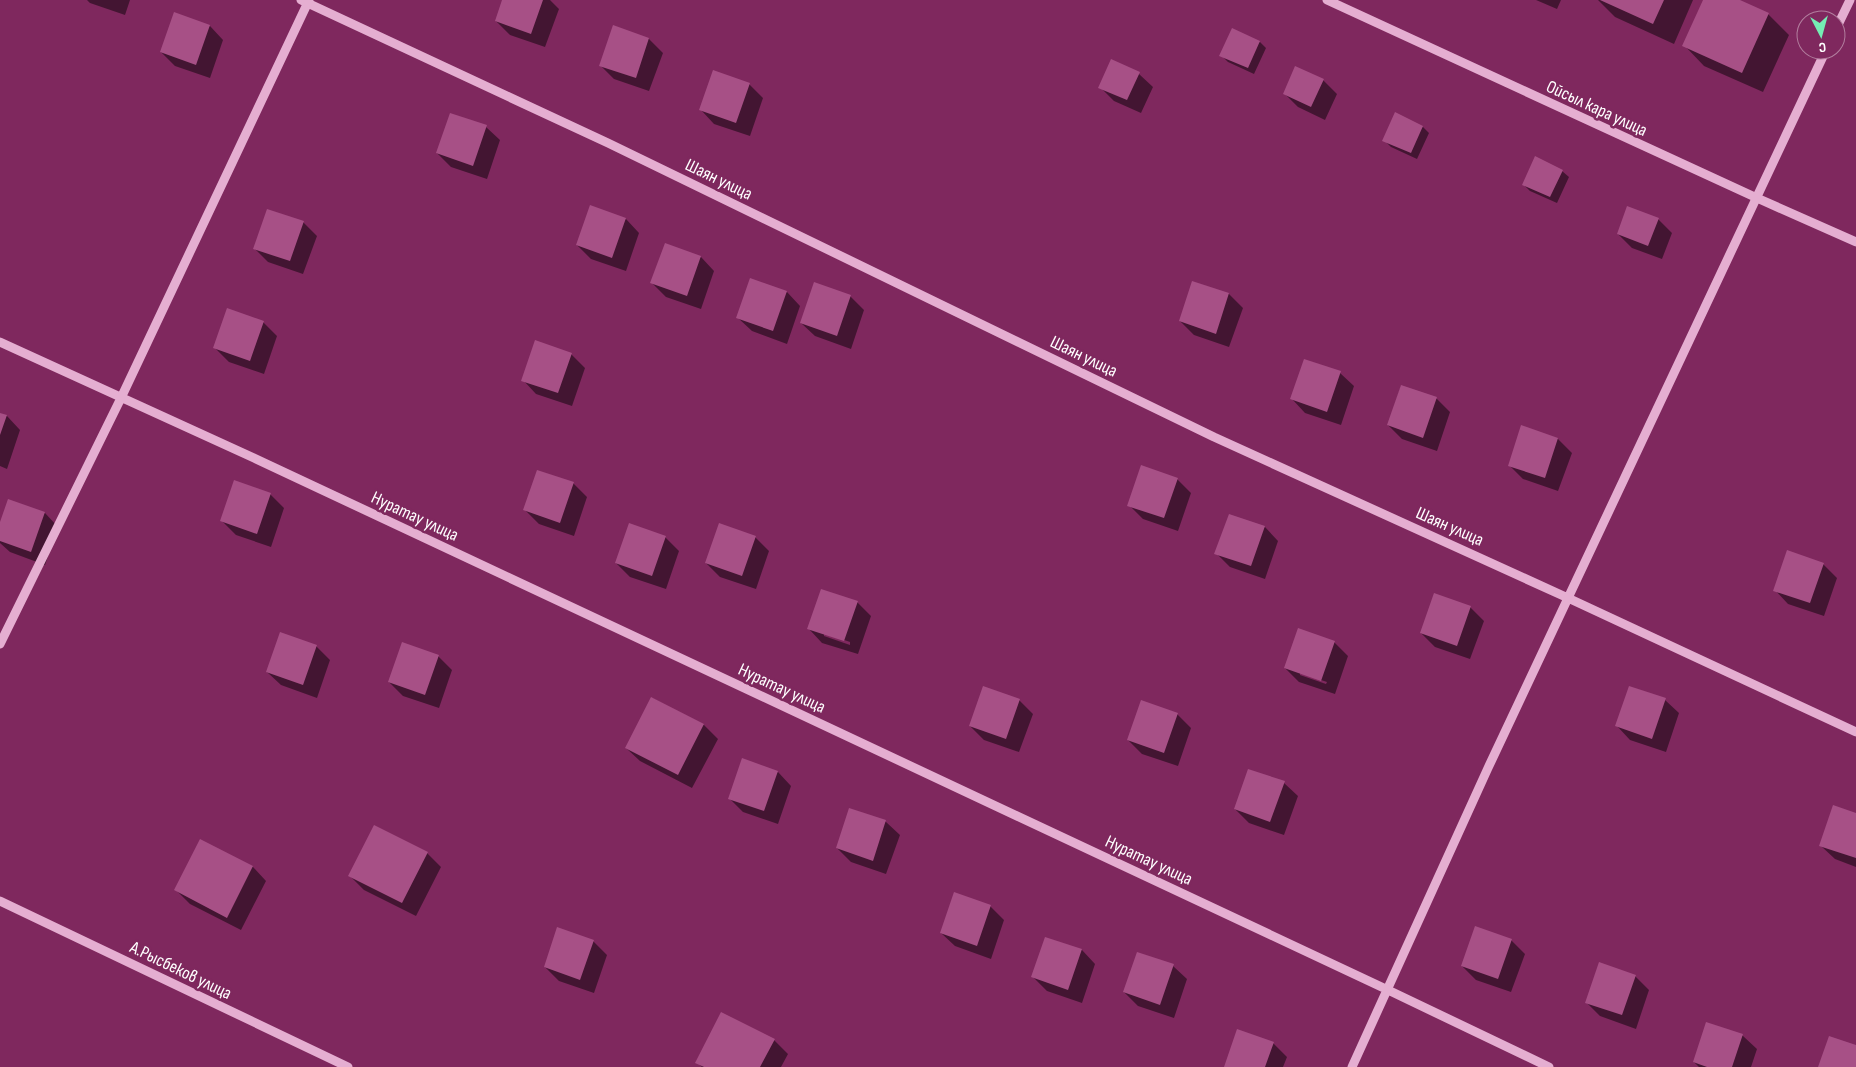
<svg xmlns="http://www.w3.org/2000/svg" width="1856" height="1067" font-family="'Sofia Sans Condensed',sans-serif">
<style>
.shadow{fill:#0007;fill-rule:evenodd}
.building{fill:#a75086}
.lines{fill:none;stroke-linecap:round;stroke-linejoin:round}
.minor{stroke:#e5aed1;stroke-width:9}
.labels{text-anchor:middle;stroke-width:5;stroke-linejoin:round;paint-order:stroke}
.street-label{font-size:18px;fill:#fff;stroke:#7f285e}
</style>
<rect width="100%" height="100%" fill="#7f285e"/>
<path class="shadow" d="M 87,0 L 130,0 L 125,15 L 90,3 Z
M 503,0 L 550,0 L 559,9 L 545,47 L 510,35 L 496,21 Z
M 1536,0 L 1561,0 L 1557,9 Z
M 1598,0 L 1693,0 L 1674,44 L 1615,17 Z
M 1704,0 L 1737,0 L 1768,14 L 1789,35 L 1763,92 L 1704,66 L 1684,45 Z
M 210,26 L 223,40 L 210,78 L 175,66 L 161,52 Z
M 614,27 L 649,39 L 663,53 L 649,91 L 614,79 L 600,65 Z
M 1260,42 L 1266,48 L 1254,74 L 1228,62 L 1221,55 Z
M 1139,74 L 1153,87 L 1141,113 L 1114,101 L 1100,87 Z
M 1323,80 L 1337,94 L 1325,120 L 1298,107 L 1284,93 Z
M 749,84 L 763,98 L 750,136 L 714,124 L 701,110 Z
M 486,127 L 500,140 L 487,179 L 451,167 L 437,153 Z
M 1423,127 L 1429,133 L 1417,159 L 1391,147 L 1384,140 Z
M 1562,171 L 1569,177 L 1557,203 L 1530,191 L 1523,184 Z
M 626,219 L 639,233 L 626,271 L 591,259 L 577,245 Z
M 1658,219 L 1672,233 L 1662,259 L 1632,248 L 1618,234 Z
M 303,222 L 317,236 L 303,274 L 268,262 L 254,248 Z
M 701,257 L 714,271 L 701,309 L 666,297 L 652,283 Z
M 1193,282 L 1229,294 L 1243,308 L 1229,347 L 1194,335 L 1180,321 Z
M 787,292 L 800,306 L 787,344 L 752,331 L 738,318 Z
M 850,296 L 864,310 L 851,349 L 815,336 L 801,323 Z
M 263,322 L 277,336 L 264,374 L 229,362 L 215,348 Z
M 571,354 L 585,368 L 572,406 L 536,394 L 523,380 Z
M 1340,373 L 1354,386 L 1341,425 L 1305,413 L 1292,399 Z
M 1401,386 L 1437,399 L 1450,412 L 1437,451 L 1402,439 L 1388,425 Z
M 0,414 L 7,416 L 20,430 L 7,469 L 0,466 Z
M 1522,427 L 1558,439 L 1572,453 L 1558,491 L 1523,479 L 1509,465 Z
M 1177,479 L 1191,493 L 1178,531 L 1143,519 L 1129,505 Z
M 573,483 L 587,497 L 574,536 L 539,524 L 525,510 Z
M 270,494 L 284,508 L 271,547 L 236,535 L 222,521 Z
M 45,513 L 58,527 L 45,565 L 10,552 L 0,543 L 0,526 Z
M 1265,527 L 1278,541 L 1265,579 L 1230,567 L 1216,553 Z
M 665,537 L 679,551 L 666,589 L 630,577 L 616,563 Z
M 755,537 L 769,551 L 756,589 L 720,577 L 706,563 Z
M 1823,564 L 1837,578 L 1824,616 L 1788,604 L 1775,590 Z
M 857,602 L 871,616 L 858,654 L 822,643 L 809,629 ZM 824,633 L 850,642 L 850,645 L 824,636 Z
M 1470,607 L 1484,621 L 1470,659 L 1435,647 L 1421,633 Z
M 1334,642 L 1348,656 L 1335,694 L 1299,682 L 1285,668 ZM 1300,673 L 1327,682 L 1326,684 L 1300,675 Z
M 316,646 L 330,660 L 317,698 L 281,685 L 267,672 Z
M 438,656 L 452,670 L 439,708 L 403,696 L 389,682 Z
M 652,698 L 704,725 L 718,739 L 692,788 L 640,761 L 626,748 Z
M 1019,700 L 1033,714 L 1019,752 L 984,740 L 970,726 Z
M 1665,700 L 1679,713 L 1666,752 L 1630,740 L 1617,726 Z
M 1177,714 L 1191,728 L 1178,766 L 1142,754 L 1128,740 Z
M 778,772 L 791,786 L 778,824 L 743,812 L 729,798 Z
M 1284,783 L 1298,796 L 1284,835 L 1249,823 L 1235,809 Z
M 850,809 L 886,822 L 900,835 L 886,874 L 851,862 L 837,848 Z
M 1856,815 L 1856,867 L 1835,859 L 1821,846 Z
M 201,841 L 253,867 L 266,881 L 241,930 L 190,904 L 176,890 Z
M 427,853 L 441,867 L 416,916 L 364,890 L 350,876 Z
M 990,906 L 1004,920 L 991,959 L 955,946 L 941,933 Z
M 1046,939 L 1082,950 L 1095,964 L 1082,1003 L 1047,991 L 1033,977 Z
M 1511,940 L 1525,954 L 1511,992 L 1476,980 L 1462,966 Z
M 593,941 L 607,955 L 594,993 L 559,981 L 545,967 Z
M 1173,966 L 1187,979 L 1174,1018 L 1138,1006 L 1124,992 Z
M 1635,976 L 1649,990 L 1636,1029 L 1600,1016 L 1586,1002 Z
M 1707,1023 L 1743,1036 L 1757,1049 L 1751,1067 L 1699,1067 L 1694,1062 Z
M 774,1040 L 788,1054 L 781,1067 L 702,1067 L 697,1062 Z
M 1273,1043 L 1287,1057 L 1283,1067 L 1225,1067 Z"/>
<path class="building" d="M 502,0 L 543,0 L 531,34 L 495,21 Z
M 1600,0 L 1664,0 L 1653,24 Z
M 1703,0 L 1740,0 L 1769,13 L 1742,73 L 1682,46 Z
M 174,12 L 210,25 L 196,65 L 160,52 Z
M 613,25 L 649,38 L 636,78 L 599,66 Z
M 1232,28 L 1260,41 L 1248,68 L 1219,56 Z
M 1111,59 L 1140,72 L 1127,100 L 1098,88 Z
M 1295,66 L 1324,79 L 1311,107 L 1283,94 Z
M 713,70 L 750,83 L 736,123 L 699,110 Z
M 1395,112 L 1423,126 L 1411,153 L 1382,141 Z
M 450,113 L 487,125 L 473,166 L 436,153 Z
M 1535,156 L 1563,170 L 1550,197 L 1522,185 Z
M 590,205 L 626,218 L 612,258 L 576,245 Z
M 1627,206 L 1659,218 L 1648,246 L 1617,234 Z
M 267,209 L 304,221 L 290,261 L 253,249 Z
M 665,243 L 701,256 L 687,296 L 650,283 Z
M 750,278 L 787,291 L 773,331 L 736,318 Z
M 1192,281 L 1229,293 L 1216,334 L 1179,321 Z
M 814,282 L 851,295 L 837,336 L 800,323 Z
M 227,308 L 264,321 L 250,361 L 213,348 Z
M 535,340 L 572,353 L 558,393 L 521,381 Z
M 1304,359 L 1341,371 L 1327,412 L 1290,399 Z
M 1401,385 L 1437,397 L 1423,438 L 1387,425 Z
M 0,413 L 7,415 L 0,435 Z
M 1521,425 L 1558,438 L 1545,478 L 1508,466 Z
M 1141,465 L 1178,478 L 1164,518 L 1127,506 Z
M 537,470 L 574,482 L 560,523 L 523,510 Z
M 234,480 L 271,493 L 257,534 L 220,521 Z
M 8,499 L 45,512 L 31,552 L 0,541 L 0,522 Z
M 1229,514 L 1265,526 L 1251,566 L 1214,554 Z
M 629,523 L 666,536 L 652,576 L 615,563 Z
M 719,523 L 756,536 L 742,576 L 705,563 Z
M 1787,550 L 1824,563 L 1810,603 L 1773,591 Z
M 821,589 L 858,601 L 844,641 L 807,629 Z
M 1434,593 L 1471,606 L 1457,646 L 1420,633 Z
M 1298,628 L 1335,641 L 1321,681 L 1284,668 Z
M 280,632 L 317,645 L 303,685 L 266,672 Z
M 402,642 L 439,655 L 425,695 L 388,682 Z
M 983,686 L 1020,699 L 1006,739 L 969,726 Z
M 1629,686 L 1666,698 L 1652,739 L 1615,726 Z
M 651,697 L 704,724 L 678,775 L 625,748 Z
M 1141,700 L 1178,713 L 1164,753 L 1127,740 Z
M 742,758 L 778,771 L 764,811 L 728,799 Z
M 1248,769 L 1285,781 L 1270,822 L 1234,809 Z
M 1833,805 L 1856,813 L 1856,858 L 1819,846 Z
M 849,808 L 886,820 L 873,861 L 836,848 Z
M 374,825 L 428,852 L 402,903 L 348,876 Z
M 200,839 L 253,866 L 227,918 L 174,890 Z
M 954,892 L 991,905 L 977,946 L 940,933 Z
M 1475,926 L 1512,939 L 1498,979 L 1461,966 Z
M 557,927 L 594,940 L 580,980 L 544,967 Z
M 1045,937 L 1082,949 L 1068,990 L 1031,977 Z
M 1137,952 L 1174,964 L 1160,1005 L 1123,992 Z
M 1599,962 L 1636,975 L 1622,1015 L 1585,1003 Z
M 721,1012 L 775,1039 L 760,1067 L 704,1067 L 695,1063 Z
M 1706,1022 L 1743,1034 L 1732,1067 L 1707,1067 L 1693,1062 Z
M 1237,1029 L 1274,1042 L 1265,1067 L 1224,1067 Z
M 1829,1036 L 1856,1045 L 1856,1067 L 1818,1067 Z"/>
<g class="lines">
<path class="minor" d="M 301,0 L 608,143 L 1214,437 L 1568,598 L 1856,732
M 1327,0 L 1757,198 L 1856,242
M 1836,29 L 1850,0
M 0,342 L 254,458 L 1388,990 L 1549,1067
M 0,644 L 121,398 L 309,0
M 0,901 L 348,1067
M 1352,1067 L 1488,768 L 1826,50"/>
</g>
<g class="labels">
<g class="street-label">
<text transform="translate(1597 108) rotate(25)" y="6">Ойсыл кара улица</text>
<text transform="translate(719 179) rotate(26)" y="6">Шаян улица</text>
<text transform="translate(1084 356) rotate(26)" y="6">Шаян улица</text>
<text transform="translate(415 516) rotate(25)" y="6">Нуратау улица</text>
<text transform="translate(1450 526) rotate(24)" y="6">Шаян улица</text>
<text transform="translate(782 688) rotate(25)" y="6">Нуратау улица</text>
<text transform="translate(1149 860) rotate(25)" y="6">Нуратау улица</text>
<text transform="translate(181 970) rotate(26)" y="6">А.Рысбеков улица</text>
</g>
</g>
<g transform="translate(1821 35) rotate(174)"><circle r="24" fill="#7f285e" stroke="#b27e9e"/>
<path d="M0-4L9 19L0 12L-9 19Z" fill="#75edb4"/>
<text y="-8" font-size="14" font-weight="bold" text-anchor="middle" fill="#ffffff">С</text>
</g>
</svg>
